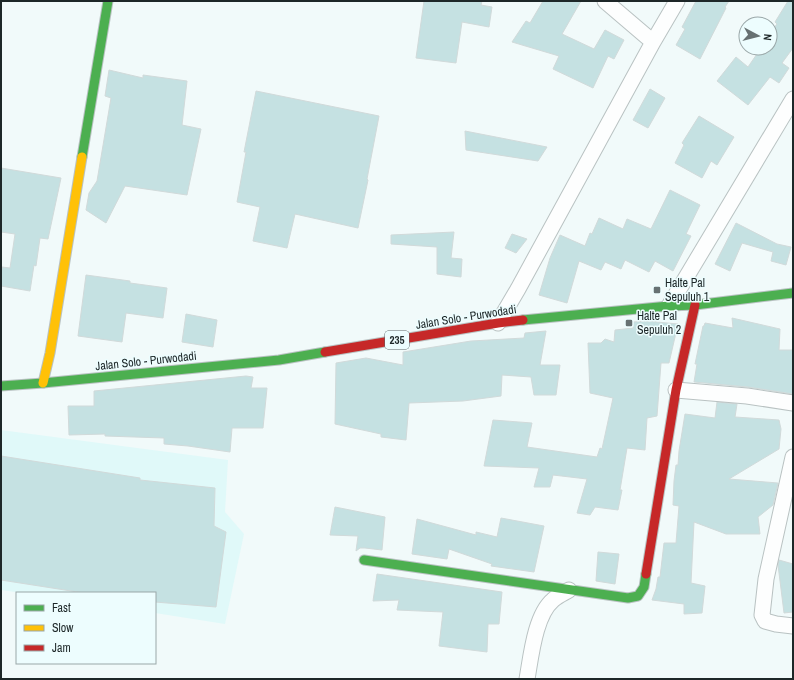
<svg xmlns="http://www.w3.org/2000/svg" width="794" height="680" font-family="'Archivo Narrow',sans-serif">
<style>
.built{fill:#e0f9f9}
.building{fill:#c5e1e2;stroke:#d1dada}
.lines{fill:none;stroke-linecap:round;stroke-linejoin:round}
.street-casing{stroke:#b9c2c2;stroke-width:17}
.fast-casing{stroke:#b9c2c2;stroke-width:11}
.slow-casing{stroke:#b9c2c2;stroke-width:11}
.jam-casing{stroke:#b9c2c2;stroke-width:11}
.street{stroke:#fdfefe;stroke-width:15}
.fast{stroke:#4caf50;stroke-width:9}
.slow{stroke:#ffc107;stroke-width:9}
.jam{stroke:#c62828;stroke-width:9}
.poi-dot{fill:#677172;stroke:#edfdfe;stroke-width:1.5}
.labels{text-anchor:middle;stroke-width:3;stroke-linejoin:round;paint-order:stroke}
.shield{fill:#edfdfe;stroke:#5b6768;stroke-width:1}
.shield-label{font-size:11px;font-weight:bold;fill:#1d2728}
.poi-label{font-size:12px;fill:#1d2728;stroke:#edfdfe;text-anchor:start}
.street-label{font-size:12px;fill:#1d2728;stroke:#edfdfe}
</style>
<rect width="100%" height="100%" fill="#f1fafa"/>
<path class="built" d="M 1,430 L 228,460 L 225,512 L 244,534 L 225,624 L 155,613 L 155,593 L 22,593 L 1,590 Z"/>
<path class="building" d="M 424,1 L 482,1 L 481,5 L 492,7 L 489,27 L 462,22 L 456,63 L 416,58 Z
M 543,1 L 581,1 L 562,34 L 594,49 L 605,30 L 624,40 L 614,59 L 608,56 L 593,88 L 553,69 L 559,56 L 512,42 L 526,21 L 530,23 Z
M 696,1 L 729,1 L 725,7 L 726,8 L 700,59 L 676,45 L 685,29 L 682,27 Z
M 788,1 L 793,1 L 793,48 L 782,63 L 789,68 L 779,83 L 770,77 L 748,105 L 717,81 L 736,57 L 748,67 L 761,48 L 770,48 L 770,33 L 777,24 L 775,22 Z
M 109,70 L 143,78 L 143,75 L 187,81 L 182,125 L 201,129 L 187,195 L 125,186 L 106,223 L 86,210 L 89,193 L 97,181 L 111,98 L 105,96 Z
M 650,89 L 665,98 L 648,128 L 633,120 Z
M 256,91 L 379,116 L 367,179 L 368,180 L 358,228 L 295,214 L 287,248 L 253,241 L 260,207 L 237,202 L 246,152 L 244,152 Z
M 699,116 L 734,137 L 717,165 L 711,161 L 702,178 L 675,163 L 684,145 L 682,143 Z
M 465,131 L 547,147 L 538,161 L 466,150 Z
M 1,168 L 61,178 L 48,239 L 40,238 L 36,266 L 34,265 L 30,291 L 1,286 L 1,275 L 2,267 L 10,268 L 15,234 L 1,232 Z
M 670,190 L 700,205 L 686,234 L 691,236 L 673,271 L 655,261 L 649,272 L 625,260 L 621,269 L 605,262 L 601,270 L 579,261 L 567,303 L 539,295 L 550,258 L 560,235 L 585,246 L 590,233 L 592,234 L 599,218 L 623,229 L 627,219 L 651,229 Z
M 736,223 L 777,244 L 791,247 L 786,265 L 771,261 L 773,252 L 742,243 L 730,271 L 715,264 Z
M 454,232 L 451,258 L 462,259 L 461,277 L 437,274 L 437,247 L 391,244 L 391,235 Z
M 512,234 L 527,239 L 516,253 L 505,248 Z
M 86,275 L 130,281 L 130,283 L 167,288 L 163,318 L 126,313 L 122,342 L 78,336 Z
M 186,314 L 217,320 L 213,347 L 182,342 Z
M 732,318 L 780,329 L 779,350 L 793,350 L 793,394 L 748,387 L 694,382 L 697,364 L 695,364 L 703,326 L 704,326 L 705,323 L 733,328 Z
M 646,321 L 678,324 L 669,363 L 661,363 L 657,416 L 647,418 L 645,450 L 627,448 L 620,490 L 622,490 L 618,510 L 595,507 L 590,515 L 577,513 L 587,479 L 553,475 L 550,487 L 534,487 L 539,468 L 484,466 L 493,420 L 532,423 L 527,447 L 597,457 L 600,448 L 602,449 L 613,398 L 590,393 L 588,343 L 601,343 L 605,339 L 614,342 L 615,330 L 633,328 L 633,322 Z
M 546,331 L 540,365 L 560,365 L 556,395 L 534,395 L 531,377 L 502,375 L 501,396 L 463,401 L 409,403 L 406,440 L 381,437 L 381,434 L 335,424 L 336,363 L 366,358 L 403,365 L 403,352 L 471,341 L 524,338 L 525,333 Z
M 246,376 L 253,377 L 251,388 L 267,388 L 263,428 L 232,428 L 230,452 L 188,446 L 164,444 L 164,438 L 105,436 L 105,434 L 69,435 L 68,406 L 94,406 L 94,391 Z
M 717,402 L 737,404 L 735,417 L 779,420 L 781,429 L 779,449 L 729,479 L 778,483 L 773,505 L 758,517 L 760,534 L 726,534 L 694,522 L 691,583 L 705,586 L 702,613 L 684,614 L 684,604 L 652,600 L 656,589 L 658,577 L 660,577 L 664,543 L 676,543 L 679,506 L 673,505 L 674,481 L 676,465 L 678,465 L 679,451 L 685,414 L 715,418 Z
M 1,456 L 140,478 L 140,480 L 215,488 L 214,526 L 226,532 L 216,607 L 155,602 L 155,593 L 84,593 L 1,580 Z
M 335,507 L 385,517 L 382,550 L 365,548 L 360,548 L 356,551 L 358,536 L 330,535 Z
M 501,518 L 544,526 L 534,572 L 491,566 L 492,564 L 449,549 L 447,559 L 412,554 L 417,519 L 476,535 L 476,532 L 497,537 Z
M 598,552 L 619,554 L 615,584 L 596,581 Z
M 779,560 L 793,564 L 793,612 L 784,613 L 778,565 Z
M 377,574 L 502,592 L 499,624 L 488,624 L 487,652 L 439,646 L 443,612 L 397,610 L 399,600 L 373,601 Z"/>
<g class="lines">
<g class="street-casing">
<path id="street" d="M 605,1 L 653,42
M 669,306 L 793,99
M 498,323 L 518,289 L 653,42 L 677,1
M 676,390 L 747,396 L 793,403
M 793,457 L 766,579 L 762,615 L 765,621 L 776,624 L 793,626
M 527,679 C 531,657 535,615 553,600 C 557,596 564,593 569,590"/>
</g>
<g class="fast-casing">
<path id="fast" d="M 82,157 L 108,1
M 523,320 L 669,306 L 695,305 L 793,293
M 1,386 L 43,383 L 279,360 L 325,352
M 364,560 L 628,598 L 638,596 L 644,587 L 646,574"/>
</g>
<g class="slow-casing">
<path id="slow" d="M 43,383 L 50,353 L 82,157"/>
</g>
<g class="jam-casing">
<path id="jam" d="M 325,352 L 498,323 L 523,320
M 646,574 L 676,390 L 695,305"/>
</g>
<use href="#street" class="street"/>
<use href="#fast" class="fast"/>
<use href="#slow" class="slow"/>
<use href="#jam" class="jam"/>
</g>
<g class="poi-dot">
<rect x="653" y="286" width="8" height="8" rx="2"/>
<rect x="625" y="319" width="8" height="8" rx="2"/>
</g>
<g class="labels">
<rect class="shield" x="385" y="331" width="24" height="18" rx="3"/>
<g class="shield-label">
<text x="397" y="344">235</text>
</g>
<g class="poi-label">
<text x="665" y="287">Halte Pal<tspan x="665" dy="14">Sepuluh 1</tspan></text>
<text x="637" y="320">Halte Pal<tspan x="637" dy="14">Sepuluh 2</tspan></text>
</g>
<g class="street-label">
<text transform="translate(466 317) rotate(-9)" y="4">Jalan Solo - Purwodadi</text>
<text transform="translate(146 361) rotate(-6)" y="4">Jalan Solo - Purwodadi</text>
</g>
</g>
<rect width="794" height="680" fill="none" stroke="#1d2728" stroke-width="4"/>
<rect x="16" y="592" width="140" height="72" fill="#edfdfe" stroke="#9aa7a8"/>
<rect x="24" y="605" width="20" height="6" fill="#4caf50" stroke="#9aa7a8"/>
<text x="52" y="612" font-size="12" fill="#1d2728">Fast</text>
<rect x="24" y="625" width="20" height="6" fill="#ffc107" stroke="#9aa7a8"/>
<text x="52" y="632" font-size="12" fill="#1d2728">Slow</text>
<rect x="24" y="645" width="20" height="6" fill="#c62828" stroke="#9aa7a8"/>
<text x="52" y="652" font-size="12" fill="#1d2728">Jam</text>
<g transform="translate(758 36) rotate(97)"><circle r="19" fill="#edfdfe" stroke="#9aa7a8"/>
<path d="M0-3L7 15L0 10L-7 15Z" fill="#677172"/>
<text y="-6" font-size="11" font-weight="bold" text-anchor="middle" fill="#1d2728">N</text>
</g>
</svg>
